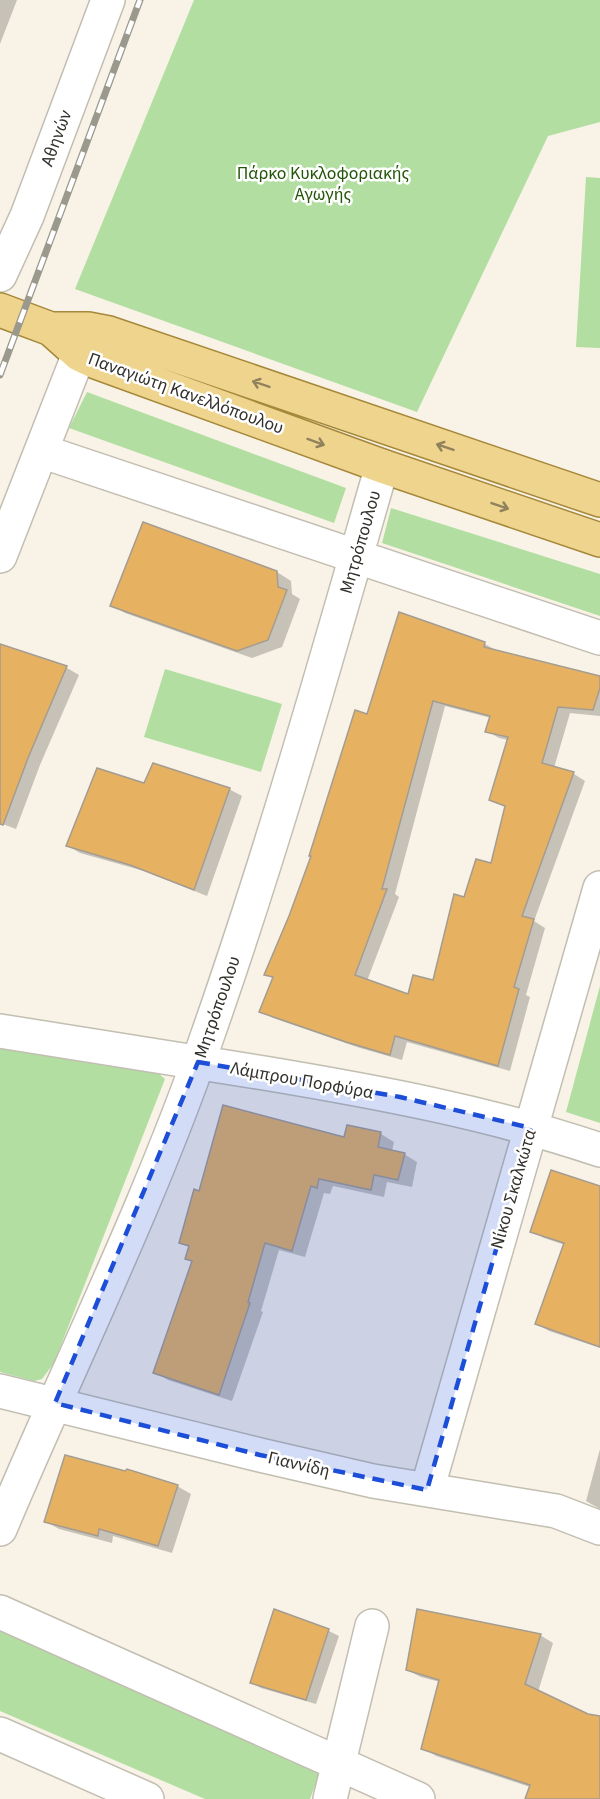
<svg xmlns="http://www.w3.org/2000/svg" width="600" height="1799" font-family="'Source Sans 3',sans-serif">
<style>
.green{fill:#b2dea2}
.shadow{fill:#0003;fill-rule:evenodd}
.building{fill:#e6b262;stroke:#a49c91;stroke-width:1.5;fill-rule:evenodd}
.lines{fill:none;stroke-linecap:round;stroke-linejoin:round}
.minor-casing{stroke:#c2beb1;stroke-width:36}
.primary-casing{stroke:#a6883b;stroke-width:36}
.minor{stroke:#fff;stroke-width:33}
.primary{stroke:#efd48e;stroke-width:33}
.rail-casing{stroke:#9b988e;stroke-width:7}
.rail{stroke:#fff;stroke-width:4.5;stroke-dasharray:14;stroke-linecap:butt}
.oneway{stroke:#90825c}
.marked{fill:#1d4ed8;fill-opacity:0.2;stroke:#1d4ed8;stroke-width:4.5;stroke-dasharray:12 8;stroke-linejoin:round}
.labels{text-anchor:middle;stroke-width:5;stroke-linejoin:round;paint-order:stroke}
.street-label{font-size:18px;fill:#32302b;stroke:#fff}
.park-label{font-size:18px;fill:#24560a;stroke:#fff}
</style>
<rect width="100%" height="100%" fill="#f8f3e6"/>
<path class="green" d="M 194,0 L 600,0 L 600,122 L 548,136 L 417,412 L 75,289 Z
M 586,177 L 600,178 L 600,348 L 576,347 Z
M 87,392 L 346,488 L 334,523 L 69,428 Z
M 391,508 L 600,574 L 600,616 L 382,543 Z
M 165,669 L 282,704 L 261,772 L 144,737 Z
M 600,986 L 600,1123 L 566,1112 Z
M 0,1048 L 158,1073 L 165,1079 L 54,1363 L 42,1379 L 34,1381 L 0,1372 Z
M 0,1628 L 320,1772 L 310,1799 L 205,1799 L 0,1711 Z"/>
<path class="shadow" d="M 0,0 L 17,0 L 0,44 Z
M 277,572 L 291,581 L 292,594 L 300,599 L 282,647 L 252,658 L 125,613 L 112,605 Z
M 400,614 L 485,644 L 497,651 L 600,678 L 600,716 L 570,713 L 554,768 L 574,774 L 585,781 L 534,921 L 545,928 L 526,995 L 530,997 L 510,1071 L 407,1042 L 402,1060 L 360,1048 L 273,1018 L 261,1011 L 274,979 L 266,974 L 290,917 L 368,716 ZM 445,706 L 491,718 L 487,731 L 499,738 L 508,740 L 491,799 L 507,808 L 492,865 L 465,899 L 434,982 L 408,996 L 367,981 L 399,897 L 395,894 Z
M 2,646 L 67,668 L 79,675 L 40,765 L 16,829 L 0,823 L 0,651 Z
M 145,785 L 229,789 L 242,796 L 207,896 L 144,871 L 80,853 L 68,846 Z
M 381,1134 L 394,1142 L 392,1151 L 404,1154 L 417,1162 L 412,1187 L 387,1182 L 384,1197 L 333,1186 L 330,1194 L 324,1193 L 305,1257 L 279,1250 L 261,1311 L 263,1312 L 232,1401 L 168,1380 L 155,1372 L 193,1262 L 187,1259 L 190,1247 L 180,1242 L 200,1192 L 345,1139 Z
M 600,1188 L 600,1348 L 549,1331 L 537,1324 L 565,1245 L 544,1238 L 532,1231 Z
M 600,1449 L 600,1509 L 586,1501 Z
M 177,1486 L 191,1494 L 172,1553 L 113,1536 L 112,1543 L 59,1529 L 45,1521 Z
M 275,1611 L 329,1631 L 339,1636 L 316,1704 L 261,1688 L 252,1683 Z
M 540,1635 L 553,1643 L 538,1692 L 588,1715 L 600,1717 L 600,1799 L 526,1799 L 530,1787 L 436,1756 L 423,1748 L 440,1682 L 421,1677 L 407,1670 Z"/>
<path class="building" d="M 143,522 L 277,571 L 278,587 L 287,590 L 268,640 L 237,651 L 110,606 Z
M 399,612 L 485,642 L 484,647 L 600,676 L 600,688 L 593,710 L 558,707 L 542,763 L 574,772 L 522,916 L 534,919 L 514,987 L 519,989 L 498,1066 L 395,1036 L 390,1055 L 346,1042 L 259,1012 L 273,977 L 264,975 L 289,916 L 311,856 L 309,856 L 355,710 L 367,714 ZM 433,701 L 490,716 L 485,732 L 508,737 L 489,800 L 505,806 L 491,863 L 476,859 L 464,897 L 454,894 L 433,980 L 413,975 L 408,994 L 355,975 L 387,889 L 382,889 Z
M 0,644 L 67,666 L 28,758 L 3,825 L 0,824 Z
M 153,763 L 230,788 L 194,890 L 130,865 L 66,846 L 97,768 L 144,783 Z
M 223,1105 L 344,1137 L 347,1125 L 381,1132 L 378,1147 L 405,1153 L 398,1180 L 374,1175 L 371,1190 L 319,1179 L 317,1188 L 311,1186 L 292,1251 L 265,1243 L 248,1302 L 250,1303 L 219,1395 L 153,1373 L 192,1261 L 185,1259 L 189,1246 L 179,1243 L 194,1189 L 199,1191 Z
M 551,1170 L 600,1186 L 600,1347 L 535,1324 L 564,1243 L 530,1232 Z
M 65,1455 L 125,1471 L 127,1469 L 178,1485 L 158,1546 L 99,1529 L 98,1536 L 44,1522 Z
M 274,1609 L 329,1629 L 306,1700 L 250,1683 Z
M 417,1609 L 541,1634 L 525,1684 L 588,1714 L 600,1716 L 600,1799 L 525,1799 L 530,1785 L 421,1749 L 439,1680 L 406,1670 Z"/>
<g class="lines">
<g class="minor-casing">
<path id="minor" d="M 0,275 L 27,216 L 108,0
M 41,451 L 600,638
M 0,556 L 79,354
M 0,1031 C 88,1045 176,1059 264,1073 C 378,1092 491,1113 600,1150
M 0,1391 L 260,1455 L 373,1481 L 556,1511 L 600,1528
M 427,1490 L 600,888
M 0,1529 C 69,1365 149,1205 207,1037 C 273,849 327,657 382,466
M 0,1612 L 418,1799
M 0,1734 L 147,1799
M 330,1799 L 372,1626"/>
</g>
<g class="primary-casing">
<path id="primary" d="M 0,310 L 51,329 L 79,354 L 96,362 L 382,466 L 600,540
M 51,329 L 88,329 L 109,333 L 600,500"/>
</g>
<use href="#minor" class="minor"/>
<use href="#primary" class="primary"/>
<g class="rail-casing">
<path id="rail" d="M 0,375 L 140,0"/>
</g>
<use href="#rail" class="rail"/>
</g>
<defs><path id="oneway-shaft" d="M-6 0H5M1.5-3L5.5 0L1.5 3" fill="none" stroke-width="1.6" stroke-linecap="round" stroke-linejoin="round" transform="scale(1.5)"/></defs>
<g class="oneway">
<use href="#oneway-shaft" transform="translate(261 384) rotate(-161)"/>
<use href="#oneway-shaft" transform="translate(316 442) rotate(20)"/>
<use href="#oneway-shaft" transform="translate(445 447) rotate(-161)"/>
<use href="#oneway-shaft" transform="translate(500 506) rotate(19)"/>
</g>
<path class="marked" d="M 198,1062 L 400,1097 L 531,1128 L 427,1490 L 260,1455 L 55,1403 Z"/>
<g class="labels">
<g class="street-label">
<text transform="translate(56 138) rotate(-70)" y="6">Αθηνών</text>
<text transform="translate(186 393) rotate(20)" y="6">Παναγιώτη Κανελλόπουλου</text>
<text transform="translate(360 542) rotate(-74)" y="6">Μητρόπουλου</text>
<text transform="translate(217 1007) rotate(-71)" y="6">Μητρόπουλου</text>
<text transform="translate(302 1080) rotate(10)" y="6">Λάμπρου Πορφύρα</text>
<text transform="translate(513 1189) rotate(-74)" y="6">Νίκου Σκαλκώτα</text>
<text transform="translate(299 1464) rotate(13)" y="6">Γιαννίδη</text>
</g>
<g class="park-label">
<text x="323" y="179">Πάρκο Κυκλοφοριακής<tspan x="323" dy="21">Αγωγής</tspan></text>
</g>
</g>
</svg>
